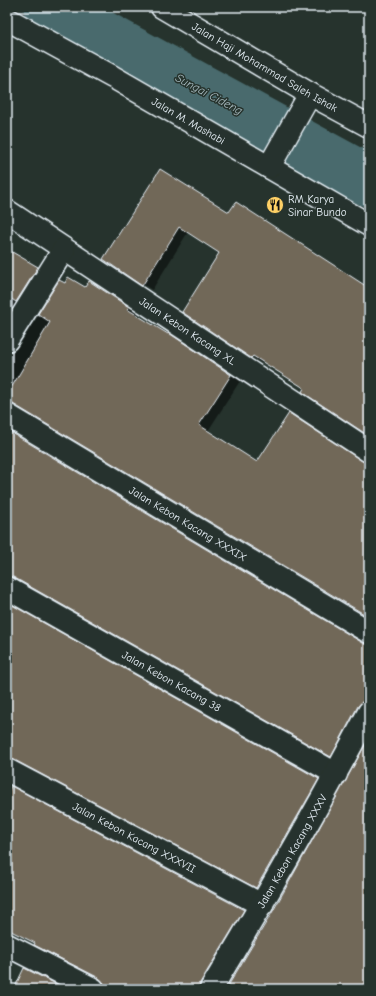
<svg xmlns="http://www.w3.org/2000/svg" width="376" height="996" font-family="'Comic Neue',sans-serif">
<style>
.shadow{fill:#0007}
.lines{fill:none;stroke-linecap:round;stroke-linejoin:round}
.river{stroke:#486b6d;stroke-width:51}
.building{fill:#716759;stroke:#e8f1f8}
.street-casing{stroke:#e8f1f8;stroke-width:25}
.secondary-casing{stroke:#e8f1f8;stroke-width:25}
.street{stroke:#26332d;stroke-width:22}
.secondary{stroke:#26332d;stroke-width:22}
.labels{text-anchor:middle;stroke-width:3;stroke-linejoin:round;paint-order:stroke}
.street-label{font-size:11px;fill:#e8f1f8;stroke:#26332d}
.poi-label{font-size:11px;fill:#e8f1f8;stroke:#26332d;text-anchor:start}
.water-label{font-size:12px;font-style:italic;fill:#a8bbc0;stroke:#26332d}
</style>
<rect width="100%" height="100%" fill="#26332d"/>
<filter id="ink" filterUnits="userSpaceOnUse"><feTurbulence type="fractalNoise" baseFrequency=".025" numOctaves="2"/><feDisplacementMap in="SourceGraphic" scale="8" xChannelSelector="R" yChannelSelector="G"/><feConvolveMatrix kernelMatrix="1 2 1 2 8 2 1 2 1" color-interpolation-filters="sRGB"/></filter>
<g filter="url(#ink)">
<path class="shadow" d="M 160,170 L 229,213 L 236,203 L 369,288 L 369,435 L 306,388 L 263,361 L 261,363 L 252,357 L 183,312 L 220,253 L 188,232 L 152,290 L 104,259 Z
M 7,250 L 47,274 L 7,337 Z
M 60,282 L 85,288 L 90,282 L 138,313 L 136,316 L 179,340 L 240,381 L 208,431 L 258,463 L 364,463 L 369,464 L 369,616 L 23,409 L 18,407 L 11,409 L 7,413 L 7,353 L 13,352 L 18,347 Z
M 7,429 L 10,432 L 363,644 L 369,645 L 369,710 L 341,761 L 24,582 L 18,580 L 11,582 L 7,586 Z
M 7,602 L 10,605 L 328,785 L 266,892 L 23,764 L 17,762 L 10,764 L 7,768 Z
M 369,740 L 369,989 L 227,989 L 274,912 Z
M 7,784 L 10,787 L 253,916 L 209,989 L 106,989 L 72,844 L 7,941 Z"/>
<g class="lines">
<path class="river" d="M 49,7 L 369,181"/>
</g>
<path class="building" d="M 160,169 L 229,212 L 236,202 L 369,288 L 369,436 L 302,392 L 304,388 L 253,356 L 251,358 L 182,312 L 219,253 L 179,227 L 142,286 L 103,259 Z
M 7,249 L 38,267 L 16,302 L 7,296 Z
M 68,277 L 85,287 L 89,281 L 129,307 L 127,309 L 168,334 L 169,333 L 231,375 L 199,425 L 257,462 L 289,413 L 362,461 L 369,463 L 369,617 L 13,404 L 7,403 L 7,395 L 50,322 L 38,314 L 59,280 L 65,283 Z
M 7,430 L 363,643 L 369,644 L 369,700 L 363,701 L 358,706 L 331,757 L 13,577 L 7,576 Z
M 7,602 L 319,779 L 256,888 L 7,756 Z
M 369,738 L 369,989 L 235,989 L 228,986 L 273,911 Z
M 11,786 L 244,910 L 200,983 L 198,989 L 105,989 L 104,983 L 99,978 L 34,945 L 35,943 L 7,929 L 7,794 Z
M 24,968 L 66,989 L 14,989 Z"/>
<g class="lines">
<g class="street-casing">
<g id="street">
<path id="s1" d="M 7,211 L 369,451"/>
<path d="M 7,340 L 64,249"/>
<path id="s2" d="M 7,415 L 369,632"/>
<path id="s3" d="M 7,588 L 336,774"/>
<path id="s4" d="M 7,770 L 262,905"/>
<path d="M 7,945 L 93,989"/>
<path id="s5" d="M 211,989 C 266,898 319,806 369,712"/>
</g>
</g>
<g class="secondary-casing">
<g id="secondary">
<path id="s6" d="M 162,7 L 310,94 L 369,126"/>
<path id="s7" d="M 7,19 L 113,77 L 369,225"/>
<path d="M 269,167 L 310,94"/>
</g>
</g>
<use href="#street" class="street"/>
<use href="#secondary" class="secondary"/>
</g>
</g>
<defs>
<g id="restaurant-disc" transform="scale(0.9)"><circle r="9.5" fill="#ffd166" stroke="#26332d"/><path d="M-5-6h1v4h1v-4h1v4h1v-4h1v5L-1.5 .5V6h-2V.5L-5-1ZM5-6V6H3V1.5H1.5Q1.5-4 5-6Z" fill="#111"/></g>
</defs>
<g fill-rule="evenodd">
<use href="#restaurant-disc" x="275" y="205"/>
</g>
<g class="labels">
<g class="street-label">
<text dy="4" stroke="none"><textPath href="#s6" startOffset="119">Jalan Haji Mohammad Saleh Ishak</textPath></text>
<text dy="4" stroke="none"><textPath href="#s7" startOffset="208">Jalan M. Mashabi</textPath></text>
<text dy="4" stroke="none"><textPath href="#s1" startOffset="217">Jalan Kebon Kacang XL</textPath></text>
<text dy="4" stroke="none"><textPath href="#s2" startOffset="211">Jalan Kebon Kacang XXXIX</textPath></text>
<text dy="4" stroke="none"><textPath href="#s3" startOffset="189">Jalan Kebon Kacang 38</textPath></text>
<text dy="4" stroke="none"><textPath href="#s4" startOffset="144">Jalan Kebon Kacang XXXVII</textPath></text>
<text dy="4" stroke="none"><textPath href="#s5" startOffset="160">Jalan Kebon Kacang XXXV</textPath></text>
</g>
<g class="poi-label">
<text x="288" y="203">RM Karya<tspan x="288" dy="13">Sinar Bundo</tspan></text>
</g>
<g class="water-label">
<text transform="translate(209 94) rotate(28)" y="4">Sungai Cideng</text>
</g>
</g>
<rect width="376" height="996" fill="none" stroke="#26332d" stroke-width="24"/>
<rect x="12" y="12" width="352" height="972" fill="none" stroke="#e8f1f8" stroke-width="1.5" filter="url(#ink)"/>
</svg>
